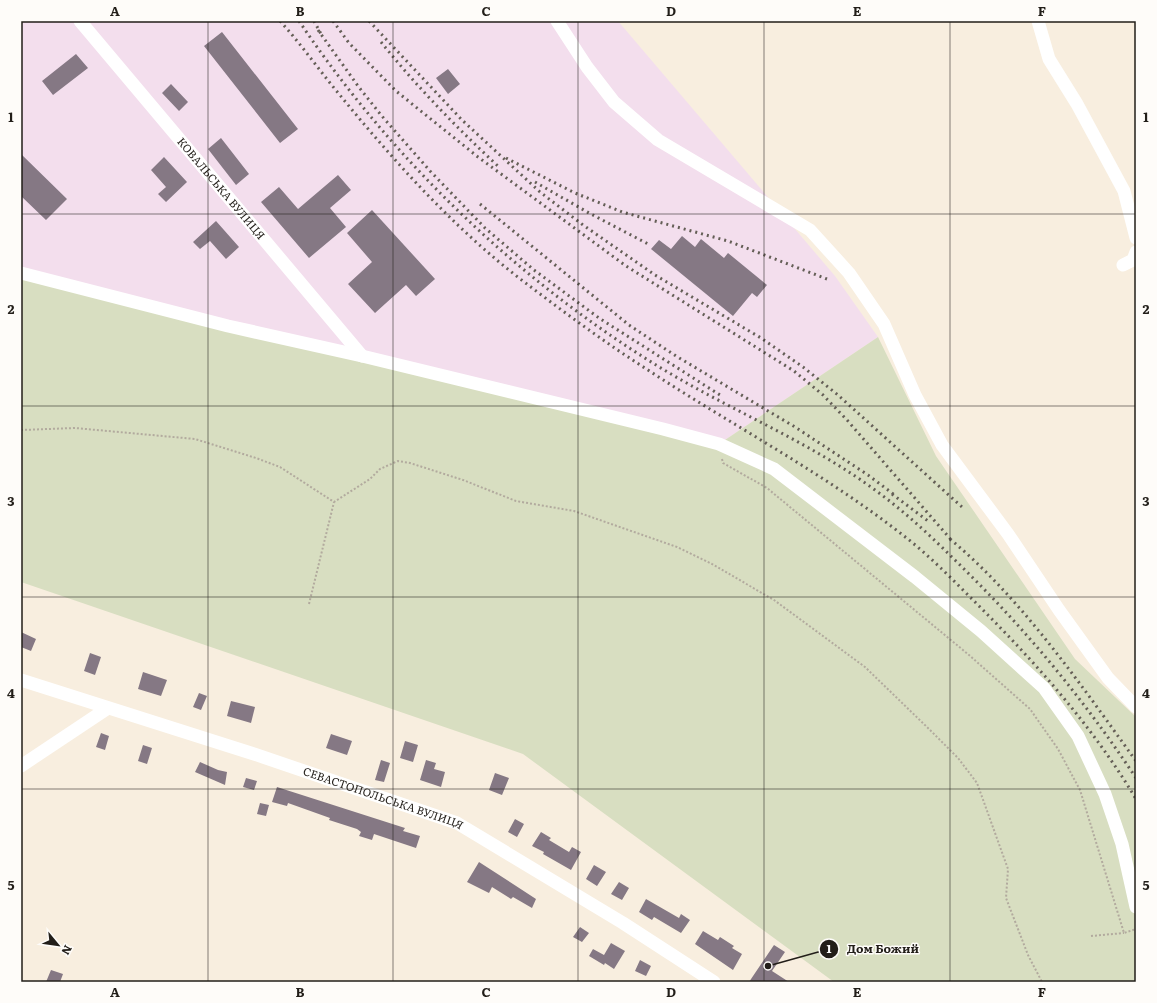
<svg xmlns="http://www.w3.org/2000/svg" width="1157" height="1003" font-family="Literata,serif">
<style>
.industrial{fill:#f3deed}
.green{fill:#d8dec1}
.building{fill:#857884}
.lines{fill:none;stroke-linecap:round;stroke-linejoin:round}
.path{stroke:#b2aa9e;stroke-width:2;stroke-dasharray:2 2;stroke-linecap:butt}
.minor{stroke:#fff;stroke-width:13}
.rail{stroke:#645e56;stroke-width:3;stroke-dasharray:2 4;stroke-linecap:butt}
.grid{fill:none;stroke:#221e19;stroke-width:1;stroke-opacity:0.55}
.labels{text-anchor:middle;stroke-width:3;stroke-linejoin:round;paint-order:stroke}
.street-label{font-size:11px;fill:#221e19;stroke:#fefcf9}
.leader{fill:none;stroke:#221e19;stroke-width:1.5}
.callout-dot{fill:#221e19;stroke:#fefcf9;stroke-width:1.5}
.mark-label{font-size:12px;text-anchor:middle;font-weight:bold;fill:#fff}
.callout-label{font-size:12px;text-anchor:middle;font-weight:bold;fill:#221e19;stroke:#fefcf9;stroke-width:3;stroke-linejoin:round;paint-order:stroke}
.neatline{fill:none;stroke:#221e19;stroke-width:1.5}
.grid-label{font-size:13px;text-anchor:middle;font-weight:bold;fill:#221e19}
</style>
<rect width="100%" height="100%" fill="#f8eedf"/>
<path class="industrial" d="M 21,21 L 618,21 L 835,276 L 878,337 L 719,444 L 21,273 Z"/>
<path class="green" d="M 21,273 L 719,444 L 878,337 L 936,456 L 1075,659 L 1136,717 L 1136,982 L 834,982 L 523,754 L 21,582 Z"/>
<path class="building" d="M 222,32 L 298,129 L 280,143 L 204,46 Z
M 76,54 L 88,68 L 53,95 L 42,81 Z
M 448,69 L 460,84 L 448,94 L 436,78 Z
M 171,84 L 188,102 L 179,111 L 162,93 Z
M 221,138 L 249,174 L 236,185 L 208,149 Z
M 21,154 L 67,199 L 46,220 L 21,196 Z
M 164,157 L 187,182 L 166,202 L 158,194 L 166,187 L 151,170 Z
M 338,175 L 351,190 L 330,208 L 346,227 L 309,258 L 261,202 L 279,187 L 298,209 Z
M 372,210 L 435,279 L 416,296 L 406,285 L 375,313 L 348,284 L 372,262 L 347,233 Z
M 216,221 L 239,247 L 226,259 L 210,241 L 200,249 L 193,242 Z
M 682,236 L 695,247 L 701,239 L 724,258 L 728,253 L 767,285 L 757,297 L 752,293 L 733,316 L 651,249 L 659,240 L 671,249 Z
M 21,632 L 36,639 L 31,651 L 21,647 Z
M 90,653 L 101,657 L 95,675 L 84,671 Z
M 143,672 L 167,680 L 161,696 L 138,689 Z
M 199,693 L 207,696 L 201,710 L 193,707 Z
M 231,701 L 255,707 L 251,723 L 227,716 Z
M 101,733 L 109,736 L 105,750 L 96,747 Z
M 331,734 L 352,741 L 347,755 L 326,748 Z
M 405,741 L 418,745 L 413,762 L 400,758 Z
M 143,745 L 152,748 L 147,764 L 138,761 Z
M 381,760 L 390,763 L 384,782 L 375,780 Z
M 426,760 L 436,763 L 434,769 L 445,772 L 441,787 L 420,780 Z
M 200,762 L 218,770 L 227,772 L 225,785 L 195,772 Z
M 495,773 L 509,778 L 502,795 L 489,790 Z
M 246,778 L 257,781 L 254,790 L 243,787 Z
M 277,787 L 405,828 L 403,831 L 420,836 L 416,848 L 374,834 L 372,840 L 359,836 L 361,832 L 357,829 L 329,820 L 330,818 L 288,803 L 287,806 L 272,802 Z
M 260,803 L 269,805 L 266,816 L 257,814 Z
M 515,819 L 524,824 L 517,837 L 508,832 Z
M 541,832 L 551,838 L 549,840 L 569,852 L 572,847 L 581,852 L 571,870 L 543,854 L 544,852 L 532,846 Z
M 479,862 L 536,899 L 532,908 L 513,897 L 511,899 L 492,887 L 489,893 L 467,882 Z
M 594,865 L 606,872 L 597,886 L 586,879 Z
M 619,882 L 629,888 L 622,900 L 611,894 Z
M 646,899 L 679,918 L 681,914 L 690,920 L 681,933 L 654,917 L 652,920 L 639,912 Z
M 580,927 L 589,933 L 582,942 L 573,937 Z
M 703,931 L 718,940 L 720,937 L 734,946 L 732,948 L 742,954 L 733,970 L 695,944 Z
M 611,943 L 625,951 L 614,969 L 605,963 L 604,965 L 589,956 L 593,949 L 604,955 Z
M 774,945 L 785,952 L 772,971 L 789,982 L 749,982 Z
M 640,960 L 651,966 L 646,976 L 635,971 Z
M 51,970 L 63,974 L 60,982 L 46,982 Z"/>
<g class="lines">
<path class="path" d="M 21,430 L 75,428 L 195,439 L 256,458 L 280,467 L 334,502 L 370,479 L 380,469 L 398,461 L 410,463 L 463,480 L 516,501 L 574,511 L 677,547 L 712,564 L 774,600 L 865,667 L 929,729 L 958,758 L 977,783 L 1008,869 L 1006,898 L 1028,955 L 1042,982
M 722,459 L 723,463 L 767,488 L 969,655 L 1030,709 L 1058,749 L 1080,790 L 1124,933 L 1136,929
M 309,604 L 334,502
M 1091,936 L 1124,933"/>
<g class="minor">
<path id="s1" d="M 80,21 L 362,356"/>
<path d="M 557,21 L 587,67 L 614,102 L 658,140 L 810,230 L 849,273 L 884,324 L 915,395 L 942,445 L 1008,534 L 1059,610 L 1108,678 L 1136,707"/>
<path d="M 1038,21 L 1049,59 L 1077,104 L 1124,191 L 1136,238"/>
<path d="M 1123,265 L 1133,260 L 1136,252"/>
<path d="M 21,273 L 228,326 L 362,356 L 663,429 L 719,444 L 774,469 L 915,577 L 981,631 L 1044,688 L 1078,736 L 1105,794 L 1122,844 L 1136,907"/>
<path id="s2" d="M 21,680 L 254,754 L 457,823 L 623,923 L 714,982"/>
<path d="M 21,766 L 108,708"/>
</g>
<path class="rail" d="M 280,21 C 301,44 319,70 339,94 C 393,160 452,226 519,278 C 561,310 604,342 648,370 C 733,426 824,473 904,536 C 930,556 954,581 977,604 C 1036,663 1093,727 1136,799
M 299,21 C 392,159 514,277 656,365 C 727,409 807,440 875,490 C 911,516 942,547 973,578 C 1034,639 1089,707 1136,778
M 314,21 L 321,34
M 333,21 L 349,43 L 396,91 L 478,157 L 626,266 L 794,371 L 823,395 L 847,420 L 953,542
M 369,21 L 462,120 L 540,192 L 583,225 L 655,275 L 761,338 L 803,367 L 838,395 L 962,507
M 318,30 L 358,86 L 381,115 L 430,171 L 485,228 L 534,270 L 599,318 L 720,395
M 381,42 C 417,87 457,128 499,167
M 506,158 L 575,193 L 622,212 L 728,241 L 827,279
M 535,182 L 589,213 L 650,245
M 480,204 L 629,325 L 676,356 L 795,427 L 868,475 L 896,496
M 892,494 L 928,521
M 950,539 C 1022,599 1081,685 1136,761"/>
</g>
<path class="grid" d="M 208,21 L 208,982M 393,21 L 393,982M 578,21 L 578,982M 764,21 L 764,982M 950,21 L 950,982M 21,214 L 1136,214M 21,406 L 1136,406M 21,597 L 1136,597M 21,789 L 1136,789"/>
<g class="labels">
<g class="street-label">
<text dy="4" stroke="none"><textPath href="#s1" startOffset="219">КОВАЛЬСЬКА ВУЛИЦЯ</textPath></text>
<text dy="4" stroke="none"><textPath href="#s2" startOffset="381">СЕВАСТОПОЛЬСЬКА ВУЛИЦЯ</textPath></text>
</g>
</g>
<path class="leader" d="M768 966L829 949"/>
<g class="callout-dot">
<circle cx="768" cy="966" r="4"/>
<circle cx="829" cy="949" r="10"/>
</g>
<g class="mark-label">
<text x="829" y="953">1</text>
</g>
<g class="callout-label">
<text x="883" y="953">Дом Божий</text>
</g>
<rect width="1157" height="1003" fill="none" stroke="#fefcf9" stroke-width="44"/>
<g transform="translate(58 945) rotate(119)" stroke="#fefcf9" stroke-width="3" paint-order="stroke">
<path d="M0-3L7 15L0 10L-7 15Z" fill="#221e19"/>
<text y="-6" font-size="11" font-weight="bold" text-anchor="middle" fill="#221e19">N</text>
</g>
<rect x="22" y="22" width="1113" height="959" class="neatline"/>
<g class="grid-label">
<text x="115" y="16">A</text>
<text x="300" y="16">B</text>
<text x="486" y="16">C</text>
<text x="671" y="16">D</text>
<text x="857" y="16">E</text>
<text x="1042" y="16">F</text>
<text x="11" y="122">1</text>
<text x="1146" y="122">1</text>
<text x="11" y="314">2</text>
<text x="1146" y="314">2</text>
<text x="11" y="506">3</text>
<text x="1146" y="506">3</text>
<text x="11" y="698">4</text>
<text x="1146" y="698">4</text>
<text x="11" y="890">5</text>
<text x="1146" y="890">5</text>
<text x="115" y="997">A</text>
<text x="300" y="997">B</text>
<text x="486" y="997">C</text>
<text x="671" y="997">D</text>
<text x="857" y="997">E</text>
<text x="1042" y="997">F</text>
</g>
</svg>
